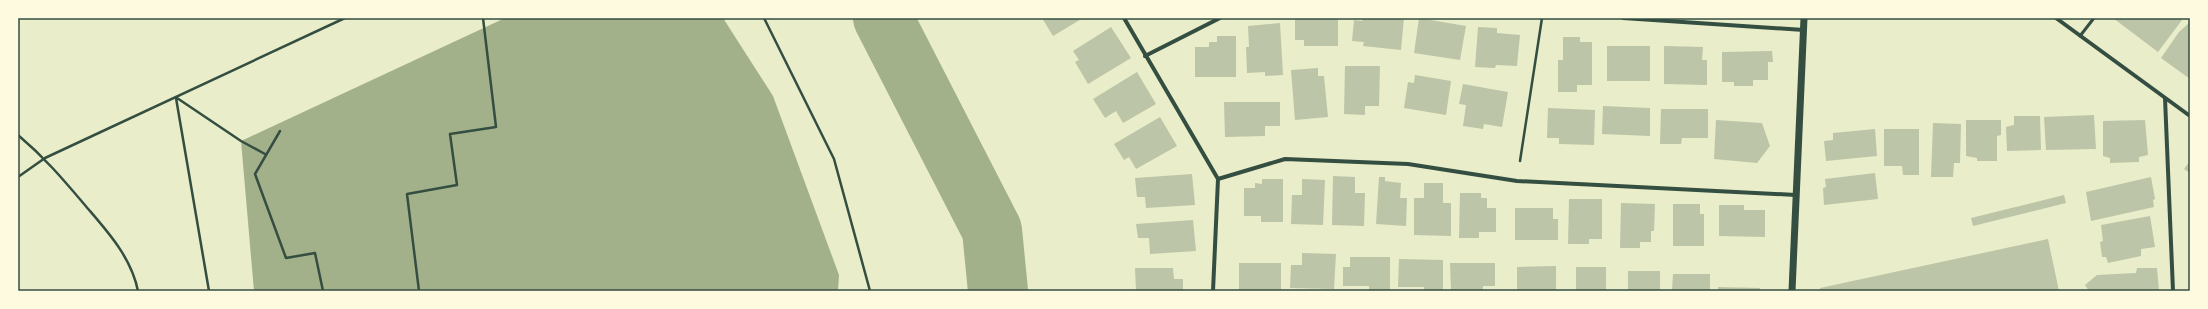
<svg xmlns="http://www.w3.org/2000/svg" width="2208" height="309" font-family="'Space Grotesk',sans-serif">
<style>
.water{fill:#a3b18a}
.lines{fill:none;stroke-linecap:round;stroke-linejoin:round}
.river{stroke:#a3b18a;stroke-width:60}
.building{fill:#bcc5a7}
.path{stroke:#344e41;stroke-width:2.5}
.service{stroke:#344e41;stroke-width:3}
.minor{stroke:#344e41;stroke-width:4}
.tertiary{stroke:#344e41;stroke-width:7}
.neatline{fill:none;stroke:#344e41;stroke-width:1.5}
</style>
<rect width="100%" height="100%" fill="#e9edc9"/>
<path class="water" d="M 505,18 L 723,18 L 773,96 L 839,275 L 838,291 L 254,291 L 241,141 Z"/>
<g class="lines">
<path class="river" d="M 883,18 L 992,230 L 998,291"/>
</g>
<path class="building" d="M 1042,18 L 1083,18 L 1053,36 Z
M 1295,18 L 1338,18 L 1338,46 L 1304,46 L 1304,40 L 1295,40 Z
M 1363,18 L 1404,18 L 1401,50 L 1363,46 L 1364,42 L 1352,41 L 1354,20 L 1362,21 Z
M 1419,18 L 1466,26 L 1460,60 L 1414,53 Z
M 2113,18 L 2179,18 L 2182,20 L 2158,52 Z
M 1280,23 L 1283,75 L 1265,76 L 1265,72 L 1247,73 L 1246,47 L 1249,47 L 1248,26 Z
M 2189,23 L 2190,24 L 2190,79 L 2161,58 L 2179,32 Z
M 1111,27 L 1131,58 L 1088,84 L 1075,62 L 1079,60 L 1073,51 Z
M 1478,27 L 1497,28 L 1497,33 L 1520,35 L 1517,66 L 1496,65 L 1495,68 L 1475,67 Z
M 1217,36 L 1236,36 L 1236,77 L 1195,77 L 1195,47 L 1209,47 L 1209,42 L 1217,42 Z
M 1563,37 L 1580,37 L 1580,42 L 1592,42 L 1592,85 L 1577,85 L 1577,92 L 1558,92 L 1558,60 L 1563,60 Z
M 1607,46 L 1650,46 L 1650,81 L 1607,81 Z
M 1664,46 L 1703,47 L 1702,60 L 1707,60 L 1707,85 L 1664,84 Z
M 1772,51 L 1773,62 L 1768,62 L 1768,80 L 1753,80 L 1753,86 L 1734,86 L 1734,82 L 1722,82 L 1722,52 Z
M 1345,66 L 1380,66 L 1379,106 L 1365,106 L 1365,115 L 1344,114 Z
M 1318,68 L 1318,76 L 1324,76 L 1328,117 L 1295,120 L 1291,70 Z
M 1137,72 L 1156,104 L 1123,123 L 1116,111 L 1105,118 L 1093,99 Z
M 1415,75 L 1451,81 L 1446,115 L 1404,108 L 1408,82 L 1414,83 Z
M 1463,84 L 1508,92 L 1502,127 L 1484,124 L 1483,129 L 1463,126 L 1466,105 L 1459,104 Z
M 1224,102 L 1280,102 L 1280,126 L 1265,126 L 1265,136 L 1225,137 Z
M 1603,106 L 1650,108 L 1650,136 L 1602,134 Z
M 1548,108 L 1595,110 L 1594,145 L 1559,144 L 1559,138 L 1547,138 Z
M 1661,109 L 1708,109 L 1708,138 L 1682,138 L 1681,144 L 1660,144 Z
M 2094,115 L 2096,149 L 2046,150 L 2044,117 Z
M 2014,116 L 2040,116 L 2041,150 L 2007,151 L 2006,127 L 2014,125 Z
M 1160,117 L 1177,146 L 1136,169 L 1129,157 L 1124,160 L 1114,144 Z
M 1716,120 L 1762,123 L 1770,146 L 1757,163 L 1714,159 Z
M 1966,120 L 2001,120 L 2001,135 L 1997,136 L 1997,161 L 1977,161 L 1977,158 L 1966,156 Z
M 2145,120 L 2148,155 L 2139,157 L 2139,162 L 2110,163 L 2110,158 L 2103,156 L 2103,121 Z
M 1933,123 L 1961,124 L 1960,163 L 1954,163 L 1953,177 L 1931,177 Z
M 1875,129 L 1877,156 L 1826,161 L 1824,141 L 1833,140 L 1833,133 Z
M 1884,129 L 1919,129 L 1919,175 L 1903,175 L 1902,166 L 1884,166 Z
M 2190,161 L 2190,173 L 2184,169 Z
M 1875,173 L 1878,199 L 1824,205 L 1823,188 L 1826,187 L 1825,179 Z
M 1192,174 L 1195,205 L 1146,208 L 1145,197 L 1137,197 L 1135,178 Z
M 1333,176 L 1355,177 L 1355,193 L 1365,193 L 1364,226 L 1332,225 Z
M 1379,177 L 1385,177 L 1385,181 L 1401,183 L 1400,198 L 1407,198 L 1406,226 L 1376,224 Z
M 2151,177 L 2155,199 L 2153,200 L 2154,207 L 2091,221 L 2086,192 Z
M 1262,179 L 1283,179 L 1283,222 L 1261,222 L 1261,216 L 1244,216 L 1244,188 L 1255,188 L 1255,183 L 1262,184 Z
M 1302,179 L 1325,180 L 1323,225 L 1291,224 L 1292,195 L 1302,195 Z
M 1424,183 L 1443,183 L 1443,203 L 1451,203 L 1451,236 L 1414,235 L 1414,198 L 1424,198 Z
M 1460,193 L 1481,193 L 1481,198 L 1487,198 L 1487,208 L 1496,208 L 1496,232 L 1479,232 L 1479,238 L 1459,238 Z
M 2064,195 L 2066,203 L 1973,226 L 1971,218 Z
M 1569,199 L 1602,199 L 1602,239 L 1589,239 L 1589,244 L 1568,244 Z
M 1621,203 L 1655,204 L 1654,231 L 1651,231 L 1651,242 L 1640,242 L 1640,248 L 1620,248 Z
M 1673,204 L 1700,204 L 1700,214 L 1704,214 L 1704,246 L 1673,246 Z
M 1719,205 L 1744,205 L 1744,210 L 1765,210 L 1765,237 L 1719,236 Z
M 1515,208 L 1553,208 L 1553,219 L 1558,219 L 1558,240 L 1515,240 Z
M 2150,216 L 2155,247 L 2141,249 L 2141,256 L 2108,263 L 2106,257 L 2102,257 L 2100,242 L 2103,241 L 2101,225 Z
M 1193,220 L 1196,251 L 1150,254 L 1149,238 L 1138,238 L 1136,224 Z
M 2048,239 L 2059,291 L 1821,291 L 1820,288 Z
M 1302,253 L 1336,254 L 1334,289 L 1290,288 L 1291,265 L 1302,265 Z
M 1350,257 L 1390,257 L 1390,291 L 1369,291 L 1369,286 L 1343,286 L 1343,267 L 1350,267 Z
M 1399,259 L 1443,260 L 1443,291 L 1424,291 L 1424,287 L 1398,287 Z
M 1239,263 L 1281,263 L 1281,291 L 1239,291 Z
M 1450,263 L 1495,263 L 1495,286 L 1483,286 L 1483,291 L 1451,291 Z
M 1556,266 L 1556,291 L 1517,291 L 1517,267 Z
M 1576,267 L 1606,267 L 1606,291 L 1576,291 Z
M 1135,268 L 1173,268 L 1174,279 L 1183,279 L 1183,291 L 1136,291 Z
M 2137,268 L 2157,268 L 2159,291 L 2089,291 L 2085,285 L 2097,275 L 2136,273 Z
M 1628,271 L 1660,271 L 1660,291 L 1628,291 Z
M 1673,274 L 1710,274 L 1710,291 L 1672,291 Z
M 1718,287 L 1760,288 L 1760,291 L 1718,291 Z"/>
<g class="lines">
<path class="path" d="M 764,18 L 834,159 L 870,291
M 176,98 L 209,291
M 177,98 L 241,141 L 265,154
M 280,131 L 255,174 L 286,258 L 315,253 L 323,291
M 18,135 C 44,157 62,178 84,204 C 106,230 131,256 138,291
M 1520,161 L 1542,18
M 18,177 L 45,158 L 345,18
M 419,291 L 407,194 L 457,185 L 450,134 L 496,127 L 483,18"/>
<path class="service" d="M 2080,36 L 2094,18"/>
<path class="minor" d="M 1124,18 L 1218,179 L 1213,291
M 1623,18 L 1804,30
M 2056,18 L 2190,116
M 1145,56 L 1220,18
M 2165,98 L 2173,291
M 1218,179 L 1285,159 L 1408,164 L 1517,181 L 1796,195"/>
<path class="tertiary" d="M 1792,291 L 1804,18"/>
</g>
<rect width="2208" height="309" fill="none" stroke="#fefae0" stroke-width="38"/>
<rect x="19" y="19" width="2170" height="271" class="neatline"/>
</svg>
